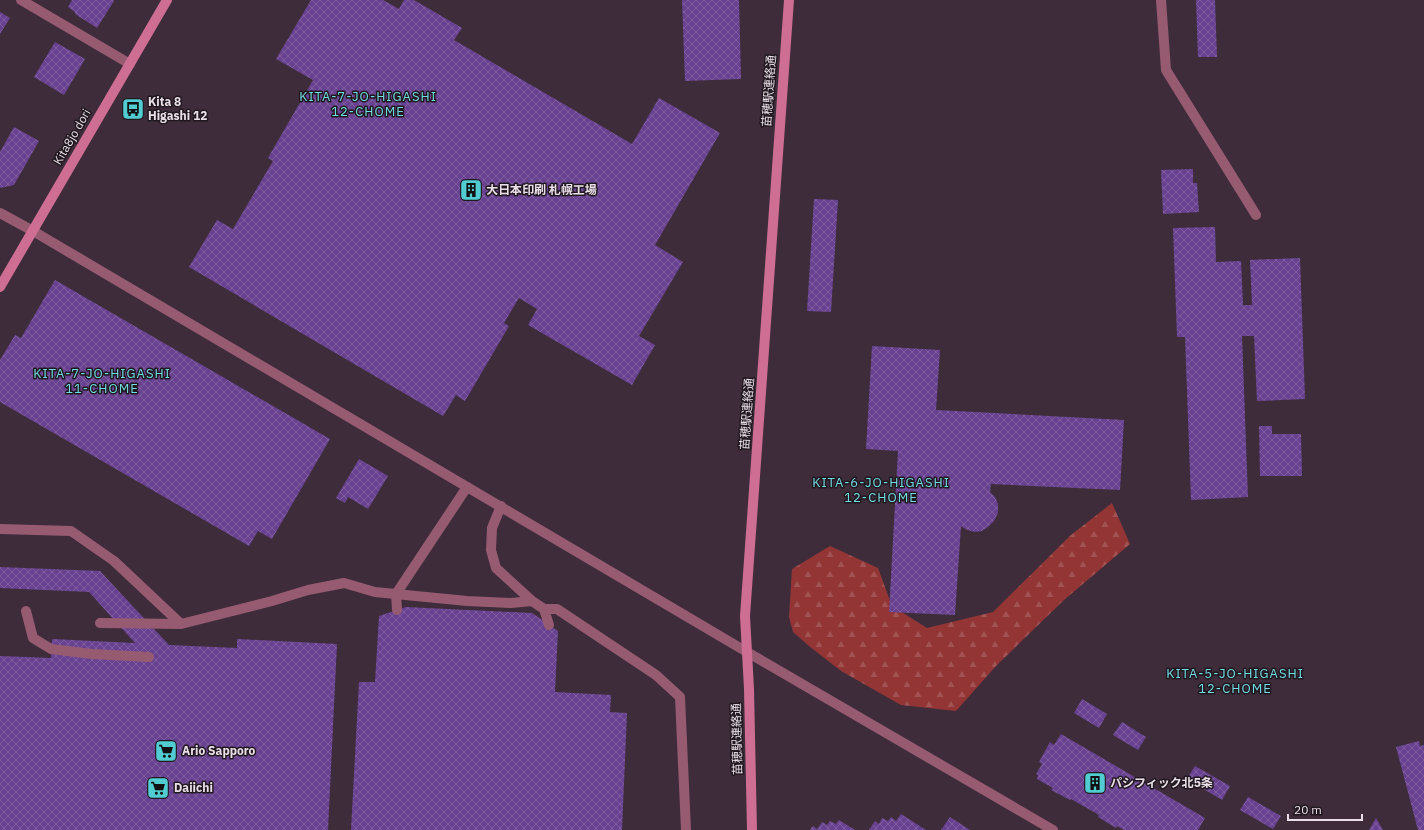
<svg xmlns="http://www.w3.org/2000/svg" width="1424" height="830" font-family="'IBM Plex Sans','Noto Sans JP',sans-serif">
<style>
.forest{fill:url(#forest-firs)}
.building{fill:url(#building-cross-hatch)}
.lines{fill:none;stroke-linecap:round;stroke-linejoin:round}
.lane{stroke:#975b71;stroke-width:10}
.street{stroke:#975b71;stroke-width:10}
.secondary{stroke:#ce6e93;stroke-width:10}
.labels{text-anchor:middle;stroke-width:3;stroke-linejoin:round;paint-order:stroke}
.street-label{font-size:12px;fill:#eadee8;stroke:#20181f}
.poi-label{font-size:12px;font-weight:bold;fill:#eadee8;stroke:#20181f;text-anchor:start}
.neighbourhood-label{font-size:13px;letter-spacing:1px;fill:#72dee3;stroke:#20181f}
</style>
<defs>
<pattern id="forest-firs" width="22" height="20" patternUnits="userSpaceOnUse"><rect width="22" height="20" fill="#933535"/><path d="M5 1l3.5 6h-7zM16 11l3.5 6h-7z" fill="#a25252"/></pattern>
<pattern id="building-cross-hatch" width="8" height="8" patternUnits="userSpaceOnUse"><rect width="8" height="8" fill="#684290"/><path d="M0 0l8 8M0 8l8-8" fill="none" stroke="#7e5da0"/></pattern>
</defs>
<rect width="100%" height="100%" fill="#3e2c3b"/>
<path class="forest" d="M 1112,503 L 1130,544 L 1064,600 L 996,666 L 956,711 L 901,705 L 841,671 L 809,646 L 793,632 L 789,617 L 792,569 L 830,546 L 878,568 L 892,606 L 927,628 L 993,612 L 1071,535 Z"/>
<path class="building" d="M 72,0 L 113,0 L 114,1 L 97,28 L 75,14 L 75,12 L 68,7 Z
M 311,0 L 383,0 L 399,9 L 404,0 L 414,0 L 462,28 L 454,40 L 632,144 L 659,98 L 720,133 L 655,245 L 683,262 L 639,336 L 655,345 L 632,385 L 528,325 L 537,309 L 519,298 L 504,323 L 509,326 L 465,401 L 456,395 L 443,416 L 189,267 L 217,220 L 233,229 L 273,161 L 268,158 L 313,80 L 276,59 Z
M 682,0 L 739,0 L 741,79 L 685,81 Z
M 1196,0 L 1215,0 L 1217,57 L 1198,57 Z
M 0,12 L 10,18 L 0,34 Z
M 55,42 L 85,59 L 64,95 L 34,77 Z
M 14,127 L 39,141 L 14,185 L 0,188 L 0,152 Z
M 1193,169 L 1193,183 L 1197,183 L 1199,212 L 1163,214 L 1161,170 Z
M 814,199 L 838,200 L 831,312 L 807,311 Z
M 1215,227 L 1216,262 L 1241,261 L 1243,305 L 1252,305 L 1250,260 L 1300,258 L 1305,399 L 1257,401 L 1254,336 L 1242,336 L 1248,497 L 1191,500 L 1185,337 L 1177,337 L 1173,228 Z
M 55,280 L 330,439 L 272,539 L 258,531 L 249,546 L 0,402 L 0,360 L 15,335 L 21,338 Z
M 872,346 L 940,350 L 936,410 L 1124,420 L 1120,490 L 991,484 L 990,492 L 995,497 L 998,504 L 998,513 L 994,521 L 988,527 L 982,531 L 975,532 L 967,530 L 961,526 L 955,615 L 889,612 L 898,451 L 866,449 Z
M 1259,426 L 1272,426 L 1272,434 L 1301,434 L 1302,476 L 1260,476 Z
M 359,459 L 388,476 L 368,509 L 348,497 L 345,503 L 336,498 Z
M 0,567 L 100,571 L 169,645 L 237,648 L 237,639 L 337,644 L 328,830 L 0,830 L 0,656 L 51,658 L 52,639 L 135,643 L 89,592 L 0,588 Z
M 406,607 L 532,613 L 558,631 L 555,692 L 611,695 L 610,712 L 627,713 L 622,830 L 351,830 L 359,682 L 375,682 L 379,616 Z
M 1082,699 L 1107,714 L 1099,728 L 1074,713 Z
M 1122,722 L 1146,737 L 1138,750 L 1113,735 Z
M 1061,734 L 1205,818 L 1198,830 L 1124,830 L 1117,826 L 1116,828 L 1098,817 L 1099,815 L 1071,799 L 1070,800 L 1051,790 L 1053,788 L 1037,779 L 1038,775 L 1036,774 L 1042,764 L 1039,762 L 1050,742 L 1054,745 Z
M 1419,741 L 1420,746 L 1424,745 L 1424,830 L 1418,830 L 1396,747 Z
M 1195,766 L 1230,786 L 1222,800 L 1187,779 Z
M 1248,797 L 1281,816 L 1273,829 L 1240,810 Z
M 901,814 L 926,830 L 869,830 L 875,821 L 879,824 L 882,818 L 888,821 L 891,817 L 896,821 Z
M 950,817 L 970,830 L 941,830 Z
M 1376,818 L 1383,830 L 1369,830 Z
M 839,820 L 855,830 L 810,830 L 813,826 L 817,829 L 822,822 L 827,825 L 830,821 L 836,824 Z"/>
<g class="lines">
<path class="lane" d="M 1161,0 L 1166,70 L 1256,215
M 501,506 L 492,528 L 491,550 L 496,568 L 532,601 L 544,609 L 549,625
M 0,529 L 71,531 L 114,561 L 181,624
M 544,609 L 557,609 L 656,675 L 680,697 L 686,830
M 397,610 L 396,594 L 467,487
M 26,611 L 33,638 L 51,649 L 92,654 L 149,657
M 100,623 L 181,624 L 272,601 L 308,590 L 344,583 L 375,592 L 467,601 L 511,603 L 532,601"/>
<path class="street" d="M 21,0 L 130,64
M 0,213 L 33,231 L 747,652 L 1053,830"/>
<path class="secondary" d="M 0,287 L 167,0
M 752,830 L 749,689 L 745,616 L 789,0"/>
</g>
<defs>
<g id="bus-square" transform="scale(1.15)"><rect x="-9" y="-9" width="18" height="18" rx="4" fill="#51ccd1" stroke="#20181f"/><path d="M-5-6H5V4H4V6H2V4H-2V6H-4V4H-5ZM-3.5-4V0h7V-4ZM-3.5 1.2v1.5H-2V1.2ZM2 1.2v1.5H3.5V1.2Z" fill="#111"/></g>
<g id="building-square" transform="scale(1.15)"><rect x="-9" y="-9" width="18" height="18" rx="4" fill="#51ccd1" stroke="#20181f"/><path d="M-4-6H4V6H1V3H-1V6H-4ZM-2.5-4.3h1.7v1.8h-1.7ZM.8-4.3h1.7v1.8H.8ZM-2.5-1h1.7V.8h-1.7ZM.8-1h1.7V.8H.8Z" fill="#111"/></g>
<g id="supermarket-square" transform="scale(1.15)"><rect x="-9" y="-9" width="18" height="18" rx="4" fill="#51ccd1" stroke="#20181f"/><path d="M-6-5.5h2.5l.6 2H6L4.5 2H-2.5L-4.4-4H-6ZM-1.5 3.2a1.3 1.3 0 1 0 .1 0ZM3 3.2a1.3 1.3 0 1 0 .1 0Z" fill="#111"/></g>
</defs>
<g fill-rule="evenodd">
<use href="#bus-square" x="133" y="109"/>
<use href="#building-square" x="471" y="190"/>
<use href="#supermarket-square" x="166" y="751"/>
<use href="#building-square" x="1095" y="783"/>
<use href="#supermarket-square" x="158" y="788"/>
</g>
<g class="labels">
<g class="street-label">
<text transform="translate(769 91) rotate(-86)" y="4">苗穂駅連絡通</text>
<text transform="translate(72 137) rotate(-60)" y="4">Kita8jo dori</text>
<text transform="translate(747 414) rotate(-86)" y="4">苗穂駅連絡通</text>
<text transform="translate(737 739) rotate(-91)" y="4">苗穂駅連絡通</text>
</g>
<g class="poi-label">
<text x="148" y="106">Kita 8<tspan x="148" dy="14">Higashi 12</tspan></text>
<text x="486" y="194">大日本印刷 札幌工場</text>
<text x="182" y="755">Ario Sapporo</text>
<text x="1110" y="787">パシフィック北5条</text>
<text x="174" y="792">Daiichi</text>
</g>
<g class="neighbourhood-label">
<text x="368" y="101">KITA-7-JO-HIGASHI<tspan x="368" dy="15">12-CHOME</tspan></text>
<text x="102" y="378">KITA-7-JO-HIGASHI<tspan x="102" dy="15">11-CHOME</tspan></text>
<text x="881" y="487">KITA-6-JO-HIGASHI<tspan x="881" dy="15">12-CHOME</tspan></text>
<text x="1235" y="678">KITA-5-JO-HIGASHI<tspan x="1235" dy="15">12-CHOME</tspan></text>
</g>
</g>
<path d="M1288 814v6h74v-6" fill="none" stroke="#eadee8" stroke-width="2"/>
<text x="1294" y="814" font-size="12" fill="#eadee8" stroke="#20181f" stroke-width="3" paint-order="stroke">20 m</text>
</svg>
